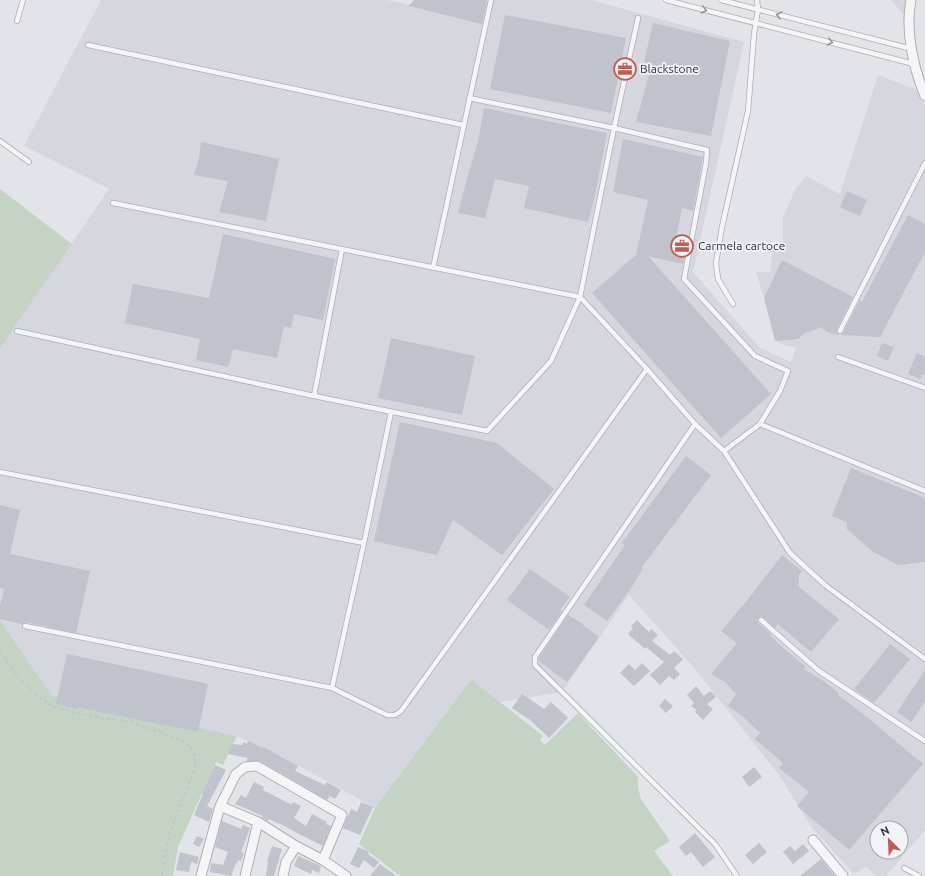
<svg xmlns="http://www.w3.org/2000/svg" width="925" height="876" font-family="Ubuntu,sans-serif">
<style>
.built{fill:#d5d6de;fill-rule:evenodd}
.green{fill:#c5d3c4}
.building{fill:#c0c2cc}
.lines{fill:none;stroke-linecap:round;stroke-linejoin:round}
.service-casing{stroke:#acaeb6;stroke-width:6}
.minor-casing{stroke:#acaeb6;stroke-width:11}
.path{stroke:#c1c2c8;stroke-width:1.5;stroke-dasharray:3 3;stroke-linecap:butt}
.service{stroke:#f5f5f8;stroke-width:4.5}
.minor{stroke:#f5f5f8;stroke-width:9}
.oneway{stroke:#90929c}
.labels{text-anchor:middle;stroke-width:3.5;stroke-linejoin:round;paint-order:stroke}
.poi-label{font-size:12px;fill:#2c2f40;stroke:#f2f3f7;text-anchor:start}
</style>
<rect width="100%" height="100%" fill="#e3e4e9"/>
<path class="built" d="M 101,0 L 387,0 L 412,5 L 415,0 L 591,0 L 744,42 L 693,272 L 760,348 L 791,362 L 796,348 L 778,343 L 756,272 L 770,272 L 773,249 L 783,246 L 783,218 L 795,190 L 806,176 L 840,194 L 878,75 L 915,89 L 925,104 L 925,830 L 886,876 L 876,876 L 866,867 L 854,874 L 812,828 L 779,775 L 696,670 L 629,595 L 562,692 L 500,702 L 471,679 L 375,808 L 311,772 L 237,736 L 52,696 L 0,620 L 0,350 L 17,323 L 109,189 L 24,146 ZM 877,828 L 901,828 L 901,852 L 877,852 Z
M 891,0 L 909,0 L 904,15 Z"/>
<path class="green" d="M 0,189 L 72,244 L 17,323 L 0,350 Z
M 0,620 L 52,696 L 237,736 L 223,765 L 216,762 L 178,847 L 173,876 L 0,876 Z
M 471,679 L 543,736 L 540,740 L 545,745 L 578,713 L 638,777 L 638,788 L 641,799 L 670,841 L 654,851 L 673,876 L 400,876 L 359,844 L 375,808 Z"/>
<path class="building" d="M 414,0 L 487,0 L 482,24 L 409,6 Z
M 505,15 L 626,38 L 611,113 L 490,89 Z
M 653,23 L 730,41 L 711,136 L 636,122 L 652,64 L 644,62 Z
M 484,108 L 607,133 L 594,200 L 588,222 L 524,208 L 529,186 L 495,179 L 485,218 L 458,213 L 468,175 L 478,142 Z
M 623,139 L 703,157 L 693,211 L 682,208 L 675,242 L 687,244 L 683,264 L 648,256 L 771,394 L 721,438 L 592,293 L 636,255 L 648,200 L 613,192 Z
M 201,142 L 279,159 L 266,221 L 219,212 L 228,181 L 194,175 L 199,159 Z
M 847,191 L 867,200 L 860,216 L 840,207 Z
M 908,215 L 925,224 L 925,252 L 880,337 L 841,335 L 843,333 L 860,300 L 862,302 Z
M 223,234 L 335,259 L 323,320 L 294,314 L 291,328 L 284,326 L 277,358 L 233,349 L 228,367 L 196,360 L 200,339 L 125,323 L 133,284 L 209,298 Z
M 782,260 L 853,297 L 837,329 L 837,333 L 839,335 L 827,332 L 822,327 L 805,333 L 798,339 L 775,341 L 764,298 Z
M 391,338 L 475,356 L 462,415 L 378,398 Z
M 882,343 L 894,347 L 888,361 L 877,356 Z
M 917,353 L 925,357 L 925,375 L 922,374 L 920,379 L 908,374 Z
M 400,422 L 497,443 L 554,489 L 502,555 L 453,520 L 437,555 L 374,541 Z
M 686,456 L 711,475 L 642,567 L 643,568 L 631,588 L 607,621 L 584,605 L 625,545 L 622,543 Z
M 851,468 L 925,498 L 925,562 L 898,565 L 872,551 L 847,529 L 847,522 L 832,516 Z
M 0,505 L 20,510 L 10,554 L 90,571 L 76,633 L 26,622 L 22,624 L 0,619 L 0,606 L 4,589 L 0,588 Z
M 782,555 L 802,571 L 799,575 L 798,586 L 839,619 L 811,652 L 778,624 L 775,628 L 761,616 L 757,619 L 758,623 L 771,634 L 770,635 L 780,645 L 806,667 L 804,669 L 825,682 L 839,693 L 838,695 L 862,713 L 923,764 L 849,850 L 797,806 L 809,792 L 779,768 L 783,763 L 755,739 L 760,733 L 742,716 L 728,706 L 736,694 L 725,682 L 711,674 L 737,643 L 721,631 L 742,606 L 743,606 Z
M 530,569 L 570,597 L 560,610 L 562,611 L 549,630 L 507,600 Z
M 568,615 L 583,624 L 583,625 L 599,637 L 567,682 L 539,661 L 539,658 Z
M 637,620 L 649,632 L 651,629 L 658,635 L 652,641 L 670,655 L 674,651 L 683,659 L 674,668 L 680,674 L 674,680 L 669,676 L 660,685 L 650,675 L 664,662 L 646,647 L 645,649 L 628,634 L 633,628 L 631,626 Z
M 890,644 L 910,659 L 874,703 L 854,689 Z
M 67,654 L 208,684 L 198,732 L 77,707 L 77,709 L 56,704 Z
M 642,663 L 650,671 L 634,686 L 620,673 L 629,664 L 635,670 Z
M 925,670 L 925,701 L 911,722 L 897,712 Z
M 696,686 L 704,696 L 710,691 L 714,694 L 716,697 L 707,704 L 713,709 L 703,720 L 695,712 L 697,710 L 691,706 L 694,703 L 687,695 Z
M 522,694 L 544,709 L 551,702 L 568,718 L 549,738 L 530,720 L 512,708 Z
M 665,699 L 673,706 L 666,713 L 659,706 Z
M 248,741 L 262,748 L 263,747 L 298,766 L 295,771 L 325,785 L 327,782 L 341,790 L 335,799 L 330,796 L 327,800 L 260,761 L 246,761 L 248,758 L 228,754 L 232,744 L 242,745 L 244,742 L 247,744 Z
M 215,765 L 226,770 L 207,806 L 213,809 L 209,822 L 194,815 L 203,794 L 202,793 Z
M 754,767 L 762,777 L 749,787 L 742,777 Z
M 254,782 L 264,787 L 263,790 L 292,805 L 293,802 L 301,806 L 294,818 L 306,826 L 312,814 L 327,822 L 326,824 L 331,826 L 323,846 L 299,834 L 279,823 L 279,824 L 269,819 L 268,821 L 262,817 L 263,816 L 235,804 L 241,795 L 246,798 Z
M 361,802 L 373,807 L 360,835 L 343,828 L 351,809 L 357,812 Z
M 222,821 L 241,829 L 243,825 L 250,828 L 241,852 L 244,853 L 241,861 L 238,860 L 237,864 L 236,863 L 231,876 L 210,872 L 211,863 L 223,865 L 228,852 L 215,847 Z
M 695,833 L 715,857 L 703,867 L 691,852 L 686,856 L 679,847 Z
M 197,836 L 204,839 L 199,847 L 193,844 Z
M 759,843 L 767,852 L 753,864 L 745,855 Z
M 803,844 L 809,851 L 793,864 L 783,852 L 790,846 L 795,851 Z
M 272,846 L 282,849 L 274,876 L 266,876 L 268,862 L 267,861 Z
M 358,847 L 369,852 L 368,854 L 379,862 L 374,868 L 364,860 L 359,868 L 350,864 Z
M 180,852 L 199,857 L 197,864 L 191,862 L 189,872 L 176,870 Z
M 298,856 L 321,866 L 319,873 L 312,870 L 311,874 L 294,866 Z
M 821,859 L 835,876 L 800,876 Z
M 380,864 L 396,876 L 370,876 Z"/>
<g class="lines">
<g class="service-casing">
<path id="service" d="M 666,0 L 914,64
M 721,0 L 912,49
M 17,21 L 23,0
M 88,45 L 463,125
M 469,98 L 614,128 L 707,150 L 706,163 L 684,279 L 755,356 L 788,371 L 780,391 L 760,424 L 724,451
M 0,141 L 29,162
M 113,203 L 580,297 L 647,369 L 695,424 L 724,451 L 790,553 L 825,585 L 925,659
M 433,268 L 491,0
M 733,304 L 718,279 L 716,263 L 722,227 L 748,111 L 754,34 L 758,9 L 757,0
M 17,331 L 314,396 L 487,431 L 551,361 L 580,297 L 614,128 L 638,18
M 840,331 L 925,163
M 838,357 L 925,388
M 314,396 L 342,249
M 391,412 L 364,543 L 332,688 L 387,715 L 395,715 L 401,711 L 647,369
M 695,424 L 535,657 L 535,665 L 715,844 L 737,876
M 760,424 L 925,491
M 0,472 L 364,543
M 761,620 L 819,671 L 925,741
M 25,626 L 332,688
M 904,868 L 919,876"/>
</g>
<g class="minor-casing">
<path id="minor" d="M 911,0 C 905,30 913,67 925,96
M 220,806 L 236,774 L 245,767 L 257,766 L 342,815 L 323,860
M 813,840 L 843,876
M 201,876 L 220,806 L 258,822 L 296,846 L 323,860 L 346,876
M 245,876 L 258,822
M 283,876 L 286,862 L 296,846"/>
</g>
<path class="path" d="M 0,652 L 19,678 L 37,696 L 49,704 L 65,710 L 94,717 L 132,722 L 184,741 L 191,748 L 195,756 L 195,769 L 169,834 L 162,876"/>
<use href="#service" class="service"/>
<use href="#minor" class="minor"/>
</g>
<defs><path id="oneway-chevron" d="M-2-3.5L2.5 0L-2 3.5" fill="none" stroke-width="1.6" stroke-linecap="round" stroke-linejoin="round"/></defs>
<g class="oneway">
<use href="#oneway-chevron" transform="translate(704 10) rotate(14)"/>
<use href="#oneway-chevron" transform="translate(779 15) rotate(-166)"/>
<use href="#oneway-chevron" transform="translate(830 42) rotate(14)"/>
</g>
<defs>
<g id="office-ring" transform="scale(1.15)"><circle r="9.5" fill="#f2f3f7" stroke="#c25b54" stroke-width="1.5"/><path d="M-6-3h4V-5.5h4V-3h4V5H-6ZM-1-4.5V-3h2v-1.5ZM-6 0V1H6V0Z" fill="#c25b54"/></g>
</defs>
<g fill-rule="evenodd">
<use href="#office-ring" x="625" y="69"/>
<use href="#office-ring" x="682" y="246"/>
</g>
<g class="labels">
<g class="poi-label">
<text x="640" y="73">Blackstone</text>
<text x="698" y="250">Carmela cartoce</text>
</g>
</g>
<g transform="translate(889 840) rotate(336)"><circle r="19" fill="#f2f3f7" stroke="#a3a5ae"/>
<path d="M0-3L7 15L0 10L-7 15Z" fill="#c25b54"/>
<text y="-6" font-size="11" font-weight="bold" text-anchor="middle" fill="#2c2f40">N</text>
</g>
</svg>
